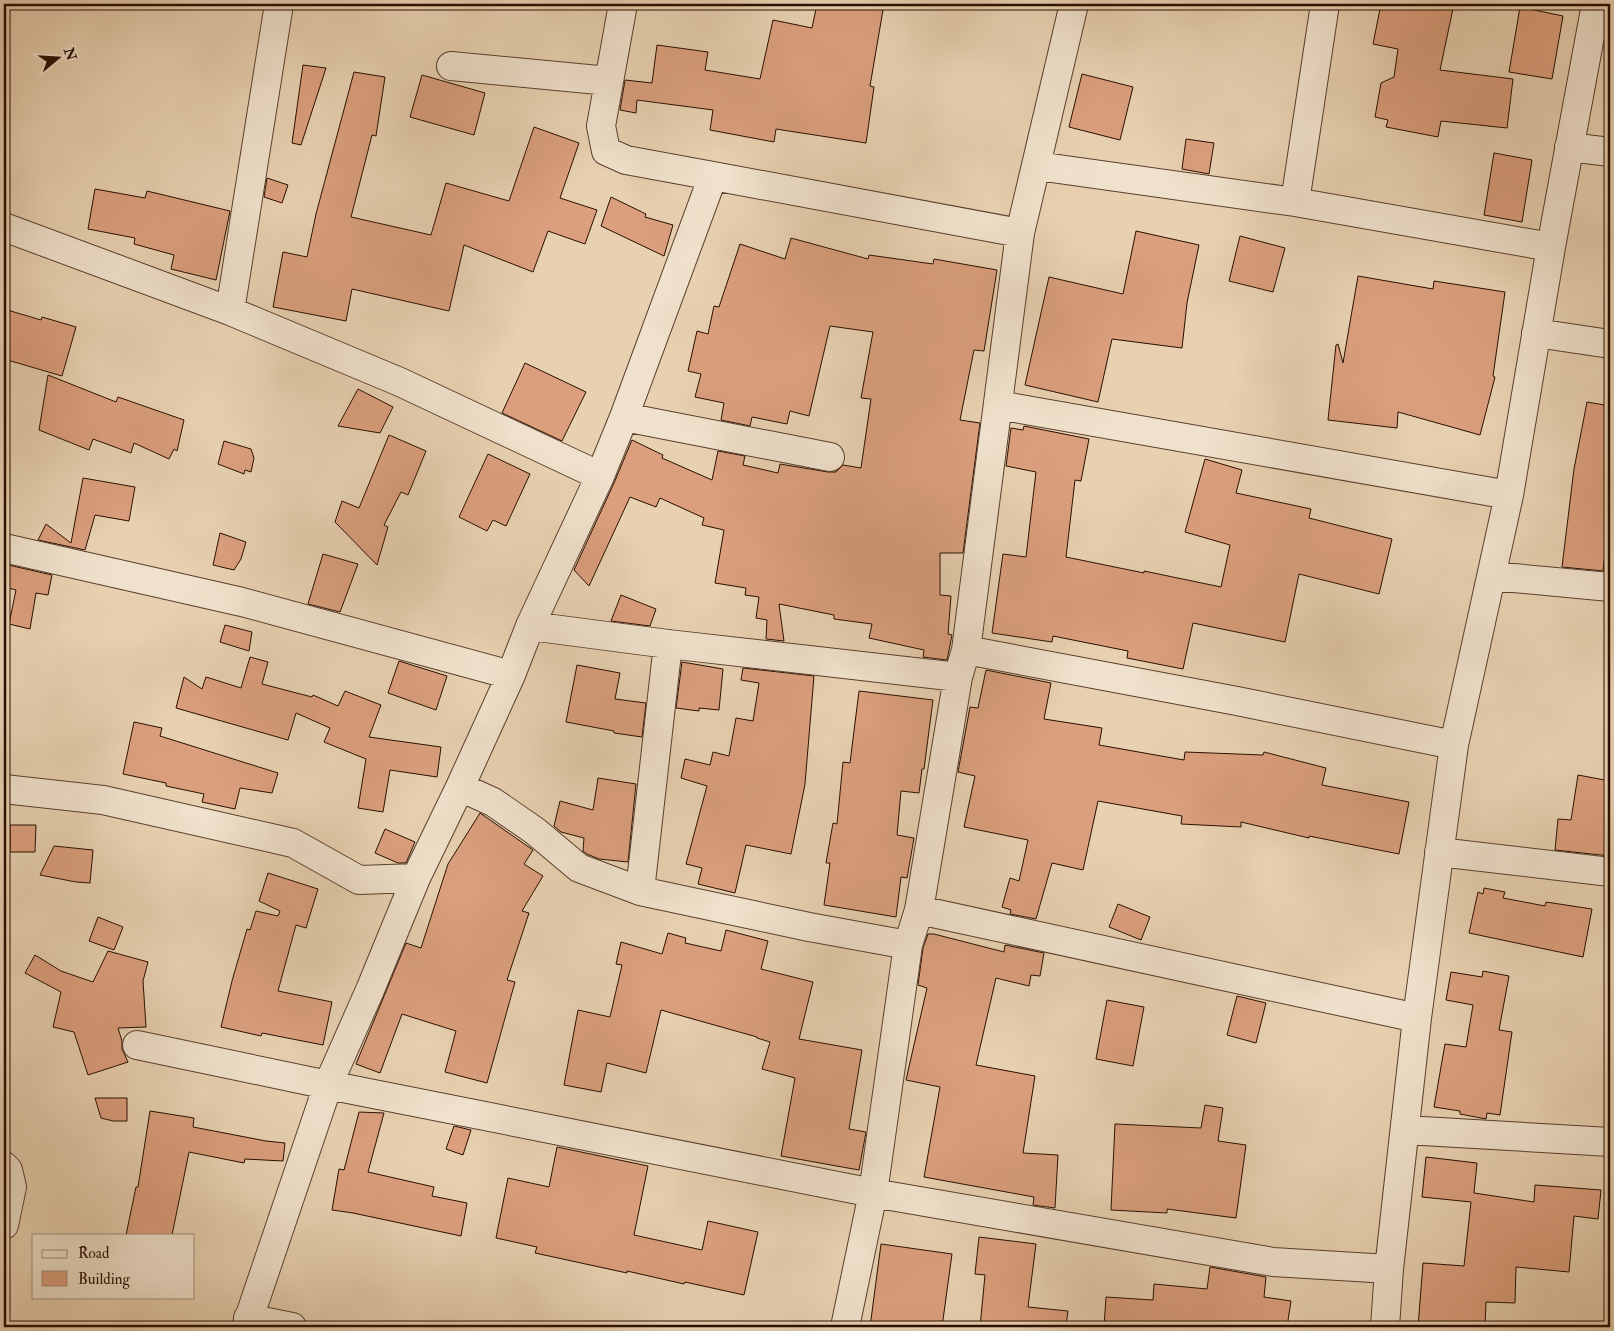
<svg xmlns="http://www.w3.org/2000/svg" width="1614" height="1331" font-family="'IM FELL Double Pica',serif">
<style>
.building{fill:#db9f7d;stroke:#290e01}
.lines{fill:none;stroke-linecap:round;stroke-linejoin:round}
.minor-casing{stroke:#593f2d;stroke-width:30}
.minor{stroke:#f0e1cc;stroke-width:28}
</style>
<rect width="100%" height="100%" fill="#e8d1b1"/>
<filter id="stains"><feTurbulence type="fractalNoise" baseFrequency=".004" numOctaves="4"/><feColorMatrix values="0 0 0 0 .2 0 0 0 0 .09 0 0 0 0 .02 0 0 0 .5 -.17"/></filter>
<radialGradient id="worn" r=".72"><stop offset=".6" stop-color="#630" stop-opacity="0"/><stop offset="1" stop-color="#630" stop-opacity=".3"/></radialGradient>
<path class="building" d="M 817,4 L 884,4 L 870,86 L 874,87 L 866,143 L 776,129 L 774,142 L 710,130 L 713,110 L 637,100 L 636,113 L 620,110 L 625,80 L 652,83 L 657,45 L 708,52 L 705,70 L 760,79 L 773,20 L 812,28 Z
M 1381,4 L 1454,4 L 1440,70 L 1513,79 L 1507,128 L 1441,121 L 1438,137 L 1386,127 L 1388,120 L 1375,117 L 1381,83 L 1394,77 L 1398,49 L 1373,44 Z
M 1520,7 L 1563,16 L 1552,79 L 1509,72 Z
M 303,65 L 326,68 L 301,145 L 292,143 Z
M 354,72 L 385,77 L 376,136 L 372,135 L 351,217 L 431,235 L 446,183 L 509,201 L 534,127 L 579,143 L 560,198 L 597,210 L 585,244 L 548,231 L 533,272 L 464,245 L 449,311 L 352,289 L 346,321 L 273,307 L 283,252 L 307,257 L 316,214 Z
M 1082,74 L 1133,87 L 1120,140 L 1069,127 Z
M 422,75 L 485,93 L 474,135 L 410,117 Z
M 1186,139 L 1214,143 L 1209,174 L 1182,169 Z
M 1494,153 L 1532,160 L 1522,222 L 1484,215 Z
M 267,178 L 288,185 L 282,203 L 264,197 Z
M 95,189 L 145,198 L 147,191 L 230,211 L 216,280 L 171,269 L 174,255 L 134,244 L 135,238 L 88,229 Z
M 611,197 L 646,214 L 645,217 L 673,225 L 664,256 L 601,226 Z
M 1136,231 L 1199,245 L 1187,303 L 1182,348 L 1112,339 L 1098,402 L 1025,385 L 1049,277 L 1123,294 Z
M 1240,236 L 1285,248 L 1273,292 L 1229,281 Z
M 791,238 L 868,259 L 869,255 L 933,264 L 934,259 L 997,270 L 984,351 L 974,350 L 960,420 L 980,423 L 963,553 L 940,553 L 940,595 L 951,596 L 948,634 L 952,635 L 947,660 L 923,657 L 924,650 L 869,638 L 872,624 L 834,619 L 834,615 L 779,604 L 784,641 L 766,639 L 767,620 L 756,618 L 759,597 L 745,595 L 746,588 L 715,583 L 724,530 L 702,525 L 704,518 L 660,498 L 656,507 L 630,497 L 589,586 L 574,570 L 614,483 L 632,440 L 663,455 L 662,458 L 712,480 L 718,451 L 745,456 L 743,465 L 778,473 L 780,464 L 828,472 L 836,472 L 843,465 L 861,468 L 871,399 L 861,398 L 873,332 L 830,326 L 809,416 L 790,411 L 787,424 L 752,417 L 750,426 L 721,420 L 724,403 L 695,397 L 701,374 L 688,371 L 697,331 L 708,334 L 714,306 L 719,307 L 740,244 L 785,259 Z
M 1358,276 L 1433,289 L 1434,281 L 1505,292 L 1493,376 L 1495,377 L 1480,435 L 1398,412 L 1397,428 L 1328,420 L 1336,345 L 1338,344 L 1343,363 Z
M 4,309 L 41,320 L 42,317 L 76,327 L 62,376 L 4,359 Z
M 525,363 L 586,392 L 562,441 L 502,413 Z
M 48,375 L 116,402 L 118,397 L 184,420 L 177,451 L 174,449 L 169,459 L 134,443 L 131,453 L 93,439 L 89,450 L 39,430 Z
M 358,389 L 393,407 L 380,433 L 338,426 Z
M 1587,402 L 1610,406 L 1610,514 L 1603,571 L 1562,567 L 1574,469 Z
M 1024,426 L 1089,439 L 1081,481 L 1075,480 L 1066,557 L 1144,573 L 1144,571 L 1221,587 L 1230,545 L 1185,532 L 1205,459 L 1242,470 L 1236,493 L 1311,509 L 1309,518 L 1392,539 L 1379,594 L 1299,574 L 1285,642 L 1193,623 L 1183,669 L 1127,658 L 1128,651 L 1053,636 L 1052,642 L 992,633 L 1003,554 L 1026,557 L 1036,472 L 1006,466 L 1011,428 L 1023,430 Z
M 389,435 L 426,451 L 408,495 L 401,492 L 384,525 L 388,527 L 377,565 L 335,522 L 342,501 L 359,508 Z
M 224,441 L 251,449 L 254,458 L 251,472 L 245,470 L 244,474 L 218,464 Z
M 488,454 L 530,474 L 506,526 L 493,520 L 487,531 L 459,517 Z
M 83,478 L 135,487 L 129,521 L 95,515 L 85,550 L 38,540 L 46,524 L 71,543 Z
M 220,533 L 246,542 L 241,559 L 234,570 L 213,565 Z
M 323,554 L 358,564 L 340,612 L 308,604 Z
M 4,564 L 52,575 L 48,595 L 36,593 L 30,629 L 9,624 L 16,590 L 4,587 Z
M 621,595 L 656,609 L 650,626 L 611,621 Z
M 225,625 L 252,632 L 249,651 L 220,642 Z
M 250,657 L 268,662 L 262,684 L 312,697 L 313,695 L 338,706 L 345,691 L 381,705 L 369,737 L 441,747 L 437,777 L 390,770 L 383,812 L 358,808 L 366,759 L 324,742 L 330,728 L 296,713 L 288,740 L 176,708 L 184,677 L 202,689 L 206,677 L 241,688 Z
M 399,661 L 447,676 L 436,710 L 388,693 Z
M 682,662 L 723,669 L 719,710 L 699,708 L 699,711 L 676,708 Z
M 577,665 L 620,673 L 615,699 L 646,703 L 642,737 L 614,733 L 614,731 L 566,722 Z
M 743,668 L 814,676 L 805,784 L 791,854 L 746,845 L 735,893 L 698,884 L 702,868 L 686,864 L 707,786 L 681,778 L 685,759 L 710,765 L 713,752 L 729,756 L 736,718 L 753,721 L 759,683 L 741,680 Z
M 986,670 L 1051,683 L 1044,719 L 1102,728 L 1099,745 L 1184,760 L 1185,752 L 1263,755 L 1264,752 L 1326,768 L 1322,785 L 1409,802 L 1399,854 L 1309,836 L 1309,838 L 1241,822 L 1241,827 L 1181,824 L 1182,816 L 1098,801 L 1083,870 L 1052,863 L 1036,919 L 1010,914 L 1011,910 L 1002,907 L 1010,878 L 1019,881 L 1028,840 L 964,827 L 975,776 L 958,772 L 970,707 L 978,708 Z
M 859,691 L 933,700 L 924,769 L 922,769 L 919,793 L 901,791 L 897,835 L 914,838 L 907,878 L 901,877 L 896,917 L 824,905 L 830,863 L 826,863 L 833,823 L 837,824 L 843,762 L 850,763 Z
M 134,722 L 162,728 L 160,736 L 278,773 L 272,793 L 240,788 L 235,809 L 202,802 L 204,794 L 166,786 L 166,783 L 123,774 Z
M 1578,775 L 1610,781 L 1610,856 L 1555,850 L 1558,819 L 1571,820 Z
M 598,778 L 636,784 L 628,862 L 599,859 L 587,854 L 583,851 L 584,838 L 561,832 L 554,826 L 560,801 L 593,810 Z
M 480,813 L 533,850 L 524,864 L 543,876 L 522,911 L 529,913 L 507,980 L 515,982 L 487,1083 L 445,1072 L 456,1031 L 402,1014 L 380,1073 L 356,1064 L 406,943 L 421,948 L 448,864 Z
M 10,825 L 36,825 L 35,852 L 10,852 Z
M 385,829 L 415,842 L 406,863 L 398,863 L 375,853 Z
M 54,846 L 93,850 L 90,883 L 76,882 L 40,875 Z
M 268,873 L 318,889 L 306,928 L 296,925 L 278,991 L 332,1002 L 323,1045 L 262,1033 L 261,1036 L 221,1027 L 232,981 L 247,929 L 250,930 L 256,911 L 278,916 L 280,911 L 259,901 Z
M 1484,888 L 1505,892 L 1503,898 L 1545,906 L 1546,902 L 1592,909 L 1583,957 L 1469,933 L 1478,892 L 1483,894 Z
M 1118,904 L 1150,917 L 1141,940 L 1109,927 Z
M 98,917 L 123,927 L 114,950 L 89,941 Z
M 726,930 L 768,941 L 761,969 L 813,982 L 799,1039 L 862,1050 L 849,1129 L 866,1132 L 859,1170 L 781,1156 L 795,1078 L 762,1069 L 770,1042 L 757,1038 L 757,1037 L 661,1010 L 646,1073 L 607,1063 L 601,1092 L 564,1085 L 578,1010 L 610,1017 L 622,965 L 616,964 L 621,942 L 662,954 L 668,933 L 686,938 L 685,943 L 721,951 Z
M 928,934 L 934,934 L 1004,952 L 1005,945 L 1044,953 L 1040,976 L 1031,975 L 1029,986 L 996,978 L 976,1065 L 1035,1076 L 1023,1153 L 1058,1155 L 1055,1208 L 1033,1205 L 1034,1197 L 924,1177 L 940,1087 L 906,1080 L 927,988 L 918,985 L 923,948 Z
M 108,951 L 148,962 L 143,981 L 146,1027 L 118,1028 L 122,1041 L 122,1049 L 128,1062 L 88,1075 L 74,1032 L 53,1027 L 61,992 L 25,973 L 35,955 L 61,971 L 93,982 Z
M 1483,971 L 1509,976 L 1499,1030 L 1512,1032 L 1500,1115 L 1487,1113 L 1486,1119 L 1460,1114 L 1460,1111 L 1434,1107 L 1445,1044 L 1466,1047 L 1473,1005 L 1446,1000 L 1451,972 L 1482,977 Z
M 1237,996 L 1266,1003 L 1256,1043 L 1227,1035 Z
M 1107,1000 L 1144,1007 L 1133,1066 L 1096,1059 Z
M 95,1098 L 127,1098 L 127,1121 L 113,1121 L 101,1118 Z
M 1205,1105 L 1223,1108 L 1218,1141 L 1246,1145 L 1236,1218 L 1167,1209 L 1167,1213 L 1111,1210 L 1115,1124 L 1201,1128 Z
M 150,1111 L 194,1118 L 193,1127 L 266,1141 L 285,1143 L 283,1161 L 245,1159 L 244,1163 L 189,1152 L 172,1235 L 126,1235 L 136,1187 L 138,1187 Z
M 359,1112 L 384,1113 L 368,1172 L 434,1187 L 432,1196 L 467,1203 L 461,1236 L 353,1213 L 332,1210 L 339,1169 L 344,1170 Z
M 454,1126 L 471,1130 L 463,1155 L 446,1149 Z
M 557,1147 L 648,1166 L 634,1235 L 702,1250 L 708,1221 L 758,1232 L 744,1295 L 685,1282 L 684,1284 L 627,1271 L 627,1273 L 535,1253 L 537,1247 L 496,1238 L 508,1178 L 549,1187 Z
M 1426,1157 L 1477,1163 L 1474,1193 L 1534,1202 L 1535,1185 L 1601,1190 L 1598,1219 L 1574,1216 L 1569,1272 L 1516,1267 L 1515,1303 L 1486,1302 L 1485,1327 L 1418,1327 L 1423,1263 L 1464,1266 L 1471,1202 L 1422,1197 Z
M 979,1237 L 1036,1244 L 1028,1307 L 1068,1311 L 1066,1327 L 980,1327 L 985,1275 L 975,1274 Z
M 881,1244 L 952,1254 L 942,1327 L 870,1327 Z
M 1210,1267 L 1266,1277 L 1264,1297 L 1291,1301 L 1287,1327 L 1104,1327 L 1106,1297 L 1153,1300 L 1154,1284 L 1207,1289 Z"/>
<g class="lines">
<g class="minor-casing">
<path id="minor" d="M 623,4 L 601,126 L 606,151 L 626,160 L 713,176
M 451,66 L 609,81
M 1569,147 L 1610,152
M 1037,166 L 1295,202 L 1551,247
M 1295,202 L 1325,4
M 4,227 L 230,311 L 400,382 L 600,476 L 624,417 L 713,176 L 1020,233
M 230,311 L 279,4
M 1536,333 L 1610,344
M 998,405 L 1509,495
M 624,417 L 830,457
M 4,548 L 242,602 L 511,675
M 1492,576 L 1610,587
M 530,626 L 668,644 L 958,677
M 966,650 L 1237,701 L 1454,745
M 460,787 L 493,802 L 535,831 L 579,868 L 640,891 L 809,927 L 908,945
M 4,789 L 103,800 L 293,843 L 359,880 L 416,878 L 460,787 L 511,675 L 530,626 L 600,476
M 1439,852 L 1610,872
M 640,891 L 668,644
M 919,910 L 1417,1018
M 137,1045 L 328,1085 L 873,1193 L 1273,1262 L 1389,1269
M 1405,1130 L 1610,1142
M 4,1166 L 8,1170 L 12,1187 L 4,1225
M 248,1318 L 292,1327
M 246,1327 L 328,1085 L 370,990 L 416,878
M 845,1327 L 873,1193 L 908,945 L 919,910 L 958,677 L 966,650 L 1020,233 L 1074,4
M 1385,1327 L 1389,1269 L 1417,1018 L 1454,745 L 1509,495 L 1551,247 L 1596,4"/>
</g>
<use href="#minor" class="minor"/>
</g>
<rect width="1614" height="1331" fill="none" stroke="#e8d1b1" stroke-width="20"/>
<rect x="5" y="5" width="1604" height="1321" fill="none" stroke="#290e01" stroke-width="2.5"/>
<rect x="10" y="10" width="1594" height="1311" fill="none" stroke="#290e01"/>
<rect x="32" y="1234" width="162" height="65" fill="#f0e1cc" stroke="#a08d7b"/>
<rect x="42" y="1250" width="25" height="8" fill="#f0e1cc" stroke="#a08d7b"/>
<text x="78" y="1258" font-size="15" fill="#290e01">Road</text>
<rect x="42" y="1271" width="25" height="15" fill="#db9f7d" stroke="#a08d7b"/>
<text x="78" y="1284" font-size="15" fill="#290e01">Building</text>
<g transform="translate(58 58) rotate(72)" stroke="#f0e1cc" stroke-width="4" paint-order="stroke">
<path d="M0-4L9 19L0 12L-9 19Z" fill="#290e01"/>
<text y="-8" font-size="14" font-weight="bold" text-anchor="middle" fill="#290e01">N</text>
</g>
<rect width="100%" height="100%" filter="url(#stains)"/>
<rect width="100%" height="100%" fill="url(#worn)"/>
</svg>
